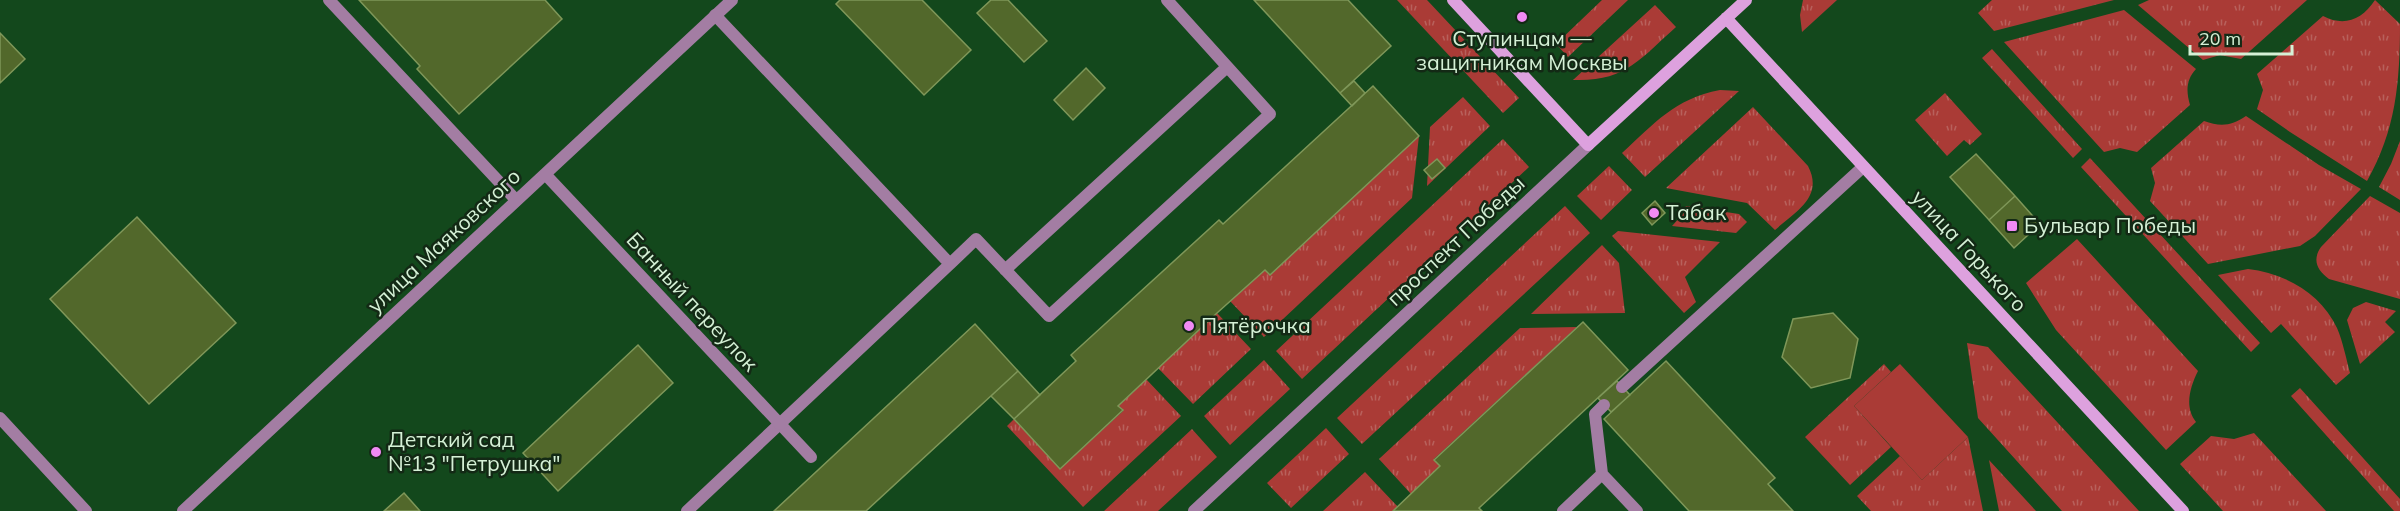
<svg xmlns="http://www.w3.org/2000/svg" width="2400" height="511" font-family="Mulish,sans-serif">
<style>
.grass{fill:url(#grass-tufts)}
.park{fill:#aa3b36}
.building{fill:#52682b;stroke:#7f9759;stroke-width:1.5}
.lines{fill:none;stroke-linecap:round;stroke-linejoin:round}
.lane{stroke:#a37da3;stroke-width:12}
.street{stroke:#a37da3;stroke-width:12}
.secondary{stroke:#dda1de;stroke-width:12}
.poi-dot{fill:#f18af4;stroke:#132915;stroke-width:2}
.labels{text-anchor:middle;stroke-width:5;stroke-linejoin:round;paint-order:stroke}
.poi-label{font-size:21px;fill:#d5f1d6;stroke:#132915;text-anchor:start}
.street-label{font-size:21px;fill:#d5f1d6;stroke:#132915}
</style>
<defs>
<pattern id="grass-tufts" width="24" height="20" patternUnits="userSpaceOnUse" patternTransform="scale(1.5)"><rect width="24" height="20" fill="#aa3b36"/><path d="M3 7l-1-3M5 7V3M7 7l1-3M15 17l-1-3M17 17v-4M19 17l1-3" fill="none" stroke="#b8615c"/></pattern>
</defs>
<rect width="100%" height="100%" fill="#13481c"/>
<path class="grass" d="M 1397,0 L 1427,0 L 1519,98 L 1503,113 Z
M 1602,0 L 1628,0 L 1568,57 L 1556,44 Z
M 1803,0 L 1837,0 L 1802,32 L 1800,15 Z
M 1992,0 L 2114,0 L 1994,31 L 1978,13 Z
M 2149,0 L 2307,0 L 2241,59 L 2220,55 L 2203,60 L 2138,5 Z
M 2375,0 L 2400,24 C 2400,82 2396,130 2367,181 L 2290,132 L 2257,109 L 2263,90 L 2257,74 L 2323,16 C 2344,27 2362,20 2375,0 Z
M 1655,5 L 1676,27 C 1640,59 1625,82 1573,80 Z
M 2124,10 L 2196,69 C 2186,80 2186,91 2190,105 L 2137,152 L 2120,148 L 2104,152 L 2004,42 Z
M 1992,49 L 2082,149 L 2073,158 L 1982,58 Z
M 1720,90 L 1739,91 L 1645,177 L 1622,153 C 1655,123 1674,99 1720,90 Z
M 1945,93 L 1982,134 L 1970,145 L 1964,140 L 1947,156 L 1915,120 Z
M 1463,97 L 1490,126 L 1427,186 L 1430,127 Z
M 1753,107 L 1808,166 C 1824,197 1796,211 1775,230 L 1747,203 L 1666,188 Z
M 2246,116 L 2319,165 L 2361,189 L 2315,236 L 2300,246 L 2208,264 L 2150,201 L 2155,183 L 2151,168 L 2204,121 C 2220,127 2232,126 2246,116 Z
M 1419,136 L 1412,198 L 1264,337 L 1230,301 L 1265,270 L 1270,275 Z
M 1503,139 L 1529,167 L 1302,379 L 1276,351 Z
M 2400,141 L 2400,200 L 2379,187 L 2391,164 Z
M 2090,158 L 2260,343 L 2251,352 L 2081,167 Z
M 1609,166 L 1632,190 L 1601,220 L 1577,196 Z
M 2370,196 L 2400,213 L 2400,299 L 2329,279 C 2317,270 2312,260 2321,247 Z
M 1565,206 L 1590,233 L 1362,444 L 1337,418 Z
M 1686,206 L 1739,214 L 1747,222 L 1736,233 L 1672,226 L 1683,214 Z
M 1618,231 L 1720,242 L 1685,277 L 1696,302 L 1684,313 L 1612,236 Z
M 2077,239 L 2198,371 C 2190,387 2184,407 2196,422 L 2166,450 L 2056,330 L 2026,283 Z
M 1602,245 L 1619,263 L 1625,313 L 1531,314 Z
M 2248,269 C 2284,273 2321,293 2337,328 C 2343,342 2346,358 2350,373 L 2336,385 L 2281,324 L 2271,333 L 2218,275 Z
M 2366,302 L 2396,311 L 2385,322 L 2395,332 L 2360,364 L 2347,320 L 2353,308 Z
M 1217,313 L 1251,349 L 1193,404 L 1158,368 Z
M 1577,327 L 1434,459 L 1440,466 L 1411,494 L 1379,459 L 1520,328 Z
M 1967,343 L 1988,347 L 2139,511 L 2062,511 L 1978,418 Z
M 1264,360 L 1290,389 L 1230,445 L 1204,416 Z
M 1884,364 L 1891,372 L 1854,406 L 1891,447 L 1850,485 L 1805,437 Z
M 1146,379 L 1181,416 L 1083,507 L 1007,426 L 1014,419 L 1060,469 L 1123,411 L 1118,406 Z
M 2300,388 L 2400,499 L 2400,511 L 2394,511 L 2291,396 Z
M 1326,428 L 1349,454 L 1291,508 L 1267,483 Z
M 1192,429 L 1217,457 L 1158,511 L 1104,511 Z
M 2254,433 L 2326,511 L 2223,511 L 2180,464 L 2211,436 L 2234,439 Z
M 1968,437 L 1983,511 L 1871,511 L 1857,496 L 1900,456 L 1922,480 Z
M 1989,460 L 2036,511 L 1999,511 Z
M 1365,472 L 1398,507 L 1393,511 L 1323,511 Z"/>
<path class="park" d="M 1900,364 L 1968,437 L 1922,480 L 1854,406 Z"/>
<path class="building" d="M 359,0 L 545,0 L 562,19 L 459,114 L 417,69 L 420,66 Z
M 840,0 L 922,0 L 971,50 L 924,95 L 836,4 Z
M 991,0 L 1008,0 L 1047,41 L 1024,62 L 977,13 Z
M 1254,0 L 1348,0 L 1391,46 L 1340,93 Z
M 0,33 L 25,59 L 0,83 Z
M 1086,68 L 1105,88 L 1073,120 L 1054,100 Z
M 1354,81 L 1365,93 L 1352,106 L 1340,93 Z
M 1373,86 L 1419,136 L 1270,275 L 1265,270 L 1217,313 L 1118,406 L 1123,410 L 1060,469 L 1014,419 L 1076,361 L 1071,355 L 1219,220 L 1223,224 Z
M 1976,154 L 2015,196 L 1989,220 L 1950,177 Z
M 1437,159 L 1445,168 L 1432,179 L 1424,170 Z
M 2015,196 L 2040,224 L 2014,248 L 1989,220 Z
M 1655,201 L 1665,213 L 1652,225 L 1642,213 Z
M 137,217 L 236,323 L 149,404 L 50,299 Z
M 1833,313 L 1858,339 L 1850,378 L 1811,388 L 1782,357 L 1793,319 Z
M 1583,322 L 1628,370 L 1479,508 L 1482,511 L 1393,511 L 1440,466 L 1434,460 Z
M 975,324 L 1018,371 L 866,511 L 774,511 Z
M 638,345 L 673,383 L 558,491 L 523,453 Z
M 1666,361 L 1775,478 L 1768,484 L 1793,511 L 1689,511 L 1604,419 Z
M 1018,371 L 1040,395 L 1014,419 L 991,396 Z
M 1617,381 L 1630,395 L 1611,412 L 1598,398 Z
M 404,493 L 420,511 L 384,511 Z"/>
<g class="lines">
<path class="lane" d="M 329,0 L 516,200
M 950,264 L 976,239 L 1049,316 L 1270,114 L 1167,0
M 1005,270 L 1227,67
M 1622,387 L 1863,167
M 0,418 L 86,511
M 780,424 L 811,457
M 1602,474 L 1595,414 L 1604,405
M 687,511 L 950,264 L 715,15
M 1563,511 L 1602,474 L 1637,511"/>
<path class="street" d="M 545,174 L 780,424
M 183,511 L 732,0
M 1194,511 L 1588,145"/>
<path class="secondary" d="M 1453,0 L 1588,145 L 1746,0
M 1726,18 L 2183,511"/>
</g>
<g class="poi-dot">
<circle cx="1522" cy="17" r="6"/>
<circle cx="1654" cy="213" r="6"/>
<rect x="2006" y="220" width="12" height="12" rx="3"/>
<circle cx="1189" cy="326" r="6"/>
<circle cx="376" cy="452" r="6"/>
</g>
<g class="labels">
<g class="poi-label">
<text x="1522" y="46" text-anchor="middle">Ступинцам —<tspan x="1522" dy="24">защитникам Москвы</tspan></text>
<text x="1666" y="220">Табак</text>
<text x="2024" y="233">Бульвар Победы</text>
<text x="1201" y="333">Пятёрочка</text>
<text x="388" y="447">Детский сад<tspan x="388" dy="24">№13 "Петрушка"</tspan></text>
</g>
<g class="street-label">
<text transform="translate(444 241) rotate(-43)" y="7">улица Маяковского</text>
<text transform="translate(1456 241) rotate(-43)" y="7">проспект Победы</text>
<text transform="translate(1969 251) rotate(47)" y="7">улица Горького</text>
<text transform="translate(692 302) rotate(47)" y="7">Банный переулок</text>
</g>
</g>
<path d="M2190 45v9h102v-9" fill="none" stroke="#d5f1d6" stroke-width="3"/>
<text x="2199" y="45" font-size="18" fill="#d5f1d6" stroke="#132915" stroke-width="4.5" paint-order="stroke">20 m</text>
</svg>
